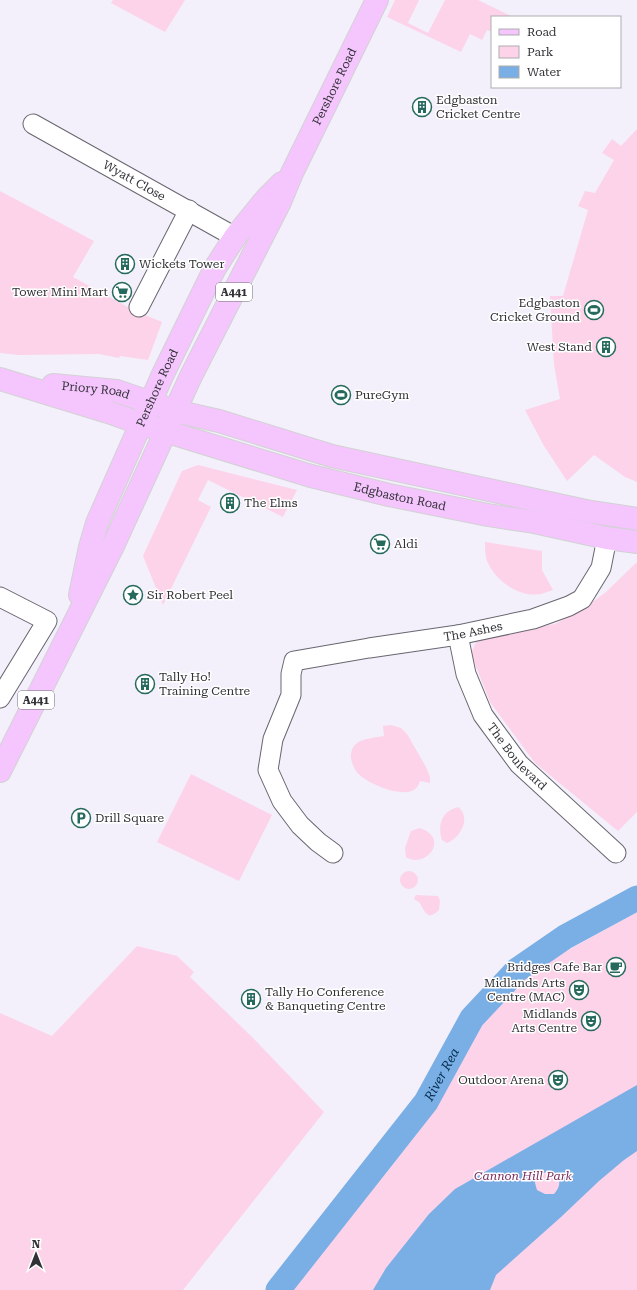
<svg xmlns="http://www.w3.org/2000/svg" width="637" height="1290" font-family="'Roboto Serif',serif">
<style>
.green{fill:#fcd3e9}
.water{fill:#7aafe5;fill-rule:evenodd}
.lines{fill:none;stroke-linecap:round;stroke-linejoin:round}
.river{stroke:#7aafe5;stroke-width:25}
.minor-casing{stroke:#68666f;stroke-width:21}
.major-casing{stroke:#d2d2d3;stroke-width:24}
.minor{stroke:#fff;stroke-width:19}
.major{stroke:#f5c5fe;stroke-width:22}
.labels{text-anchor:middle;stroke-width:3;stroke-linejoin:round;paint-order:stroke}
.shield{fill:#fff;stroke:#706f72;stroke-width:1}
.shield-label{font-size:11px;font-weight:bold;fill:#323136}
.street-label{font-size:12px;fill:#323136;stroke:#fff}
.poi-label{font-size:12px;fill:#323136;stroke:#fff;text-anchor:start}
.park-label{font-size:12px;font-style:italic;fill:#7a2a5d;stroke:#fff}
.water-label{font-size:13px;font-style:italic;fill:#052e50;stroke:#fff}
</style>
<rect width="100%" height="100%" fill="#f3f0fb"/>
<path class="green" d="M 113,0 L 185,0 L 165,32 L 111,3 Z
M 395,0 L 419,0 L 408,23 L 428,33 L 445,0 L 478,0 L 513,17 L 492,17 L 492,32 L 487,30 L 482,40 L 470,34 L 461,52 L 387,17 Z
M 637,129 L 637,482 L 625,477 L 594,455 L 567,481 L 544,446 L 525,410 L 560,399 L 554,365 L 550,296 L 563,296 L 588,210 L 578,206 L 585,191 L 595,193 L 614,160 L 602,153 L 612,139 L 621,146 Z
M 0,191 L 94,241 L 73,277 L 135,311 L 162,322 L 148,360 L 120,356 L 119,358 L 99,354 L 18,355 L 0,353 Z
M 198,465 L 297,490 L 283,517 L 208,480 L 198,500 L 211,507 L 163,605 L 143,556 L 182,471 Z
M 485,542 L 542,551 L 542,570 L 553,590 C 549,591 545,593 541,594 C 520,598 497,582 488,563 C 485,557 485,548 485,542 Z
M 636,563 L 637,563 L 637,812 L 618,831 L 535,763 L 490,702 L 471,654 L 476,642 L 483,637 L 555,624 L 583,609 L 606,592 Z
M 391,725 L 401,728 L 407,734 L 426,767 L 430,777 L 430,783 L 420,781 C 419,784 418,787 415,789 C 403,799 364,783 356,771 C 353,766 350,759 351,754 C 352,749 353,746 357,743 C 362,739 377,737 384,736 L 383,726 Z
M 191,774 L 272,815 L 239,881 L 157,842 Z
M 458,807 C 472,818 460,838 447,843 L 442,840 C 437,825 442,811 458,807 Z
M 419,828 C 451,837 426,870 406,857 L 405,848 L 411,831 Z
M400 880a9 9 0 1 1 18 0a9 9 0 1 1-18 0Z
M 416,895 L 438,896 L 440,901 L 439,910 C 427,922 425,911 419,902 L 415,900 L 414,898 Z
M 637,912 L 637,1290 L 288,1290 L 434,1106 L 482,1019 L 523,975 Z
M 137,946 L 177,956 L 194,972 L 190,977 L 252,1037 L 324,1112 L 183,1290 L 0,1290 L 0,1013 L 52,1036 Z"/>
<path class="water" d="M 637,1085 L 637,1151 L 624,1160 L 599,1181 L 561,1217 L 496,1275 L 490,1290 L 373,1290 L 386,1268 L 429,1214 L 455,1189 ZM 546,1172 C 559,1174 564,1183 554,1194 L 545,1194 L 537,1190 L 535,1183 L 536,1177 Z"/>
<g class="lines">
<path class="river" id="s1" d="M 278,1290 L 426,1102 L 472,1018 L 517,970 L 565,937 L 637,898"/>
<g class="minor-casing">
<g id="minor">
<path id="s2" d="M 33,124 L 235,237"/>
<path d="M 139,307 L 189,210"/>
<path d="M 0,597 L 47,621 L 0,698"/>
<path id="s3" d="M 458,635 L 466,674 L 483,715 L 519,764 L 616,853"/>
<path id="s4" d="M 333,853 L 318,842 L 300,825 L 282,801 L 268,770 L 273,739 L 291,695 L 291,674 L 294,661 L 369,648 L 458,635 L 533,619 L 569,606 L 582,599 L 601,568 L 607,538"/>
</g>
</g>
<g class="major-casing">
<g id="major">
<path id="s5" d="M 0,379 L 108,412 L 142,424 L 311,476 L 389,495 L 488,515 L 534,522 L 607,538 L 637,542"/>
<path id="s6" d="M 53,385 L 117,391 L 175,411 L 219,421 L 332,456 L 586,511 L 637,519"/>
<path id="s7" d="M 80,595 L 90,547 L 97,523 L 163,374 L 215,268 L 235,237 L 266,199 L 282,183"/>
<path id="s8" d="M 0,771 L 113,546 L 191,376 L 280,202 L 292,173 L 377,0"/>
</g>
</g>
<use href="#minor" class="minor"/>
<use href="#major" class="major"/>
</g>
<defs>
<g id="building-ring" transform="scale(1)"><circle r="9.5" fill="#fff" stroke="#256a5c" stroke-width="1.5"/><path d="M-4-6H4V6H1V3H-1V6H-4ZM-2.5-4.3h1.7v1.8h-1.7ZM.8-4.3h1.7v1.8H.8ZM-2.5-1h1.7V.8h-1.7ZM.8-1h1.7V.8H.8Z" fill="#256a5c"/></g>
<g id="supermarket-ring" transform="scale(1)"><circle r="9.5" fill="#fff" stroke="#256a5c" stroke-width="1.5"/><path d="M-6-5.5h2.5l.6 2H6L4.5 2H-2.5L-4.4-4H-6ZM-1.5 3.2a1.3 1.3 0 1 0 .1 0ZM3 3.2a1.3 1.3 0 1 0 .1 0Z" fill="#256a5c"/></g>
<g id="stadium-ring" transform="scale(1)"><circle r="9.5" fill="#fff" stroke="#256a5c" stroke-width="1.5"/><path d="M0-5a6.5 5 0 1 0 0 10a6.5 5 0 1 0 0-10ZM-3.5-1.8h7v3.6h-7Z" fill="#256a5c"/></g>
<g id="sight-ring" transform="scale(1)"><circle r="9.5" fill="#fff" stroke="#256a5c" stroke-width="1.5"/><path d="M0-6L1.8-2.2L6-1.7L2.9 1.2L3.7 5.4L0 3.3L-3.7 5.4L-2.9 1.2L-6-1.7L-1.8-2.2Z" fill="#256a5c"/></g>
<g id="parking-ring" transform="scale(1)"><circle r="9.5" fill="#fff" stroke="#256a5c" stroke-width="1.5"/><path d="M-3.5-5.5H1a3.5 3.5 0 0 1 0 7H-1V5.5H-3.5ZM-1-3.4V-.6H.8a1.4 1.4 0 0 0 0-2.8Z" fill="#256a5c"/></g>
<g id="cafe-ring" transform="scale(1)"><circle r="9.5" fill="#fff" stroke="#256a5c" stroke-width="1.5"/><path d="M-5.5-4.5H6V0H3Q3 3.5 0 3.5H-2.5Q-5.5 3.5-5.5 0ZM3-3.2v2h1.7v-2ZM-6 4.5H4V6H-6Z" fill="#256a5c"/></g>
<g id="theatre-ring" transform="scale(1)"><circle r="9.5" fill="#fff" stroke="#256a5c" stroke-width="1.5"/><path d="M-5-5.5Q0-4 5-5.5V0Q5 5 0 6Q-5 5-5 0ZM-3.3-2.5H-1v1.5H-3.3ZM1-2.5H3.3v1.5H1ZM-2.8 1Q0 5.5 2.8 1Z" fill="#256a5c"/></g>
</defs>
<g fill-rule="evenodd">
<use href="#building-ring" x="422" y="107"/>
<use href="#building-ring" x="125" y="264"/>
<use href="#supermarket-ring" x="122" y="292"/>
<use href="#stadium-ring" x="594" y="310"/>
<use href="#building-ring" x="606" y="347"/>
<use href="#stadium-ring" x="341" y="395"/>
<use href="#building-ring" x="230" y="503"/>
<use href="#supermarket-ring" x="380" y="544"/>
<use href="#sight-ring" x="133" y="595"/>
<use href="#building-ring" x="145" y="684"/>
<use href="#parking-ring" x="81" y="818"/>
<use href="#cafe-ring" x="616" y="967"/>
<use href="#theatre-ring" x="579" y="990"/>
<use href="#building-ring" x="251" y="999"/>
<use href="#theatre-ring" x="591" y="1021"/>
<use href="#theatre-ring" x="558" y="1080"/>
</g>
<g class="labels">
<g class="shield">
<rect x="216" y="283" width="36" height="18" rx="3"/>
<rect x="18" y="691" width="36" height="18" rx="3"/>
</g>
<g class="shield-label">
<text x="234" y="296">A441</text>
<text x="36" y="704">A441</text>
</g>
<g class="street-label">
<text dy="4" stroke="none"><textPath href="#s8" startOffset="762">Pershore Road</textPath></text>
<text dy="4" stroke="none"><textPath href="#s2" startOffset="116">Wyatt Close</textPath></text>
<text dy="4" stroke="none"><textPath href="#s7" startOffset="222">Pershore Road</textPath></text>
<text dy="4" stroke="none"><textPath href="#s6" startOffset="43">Priory Road</textPath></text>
<text dy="4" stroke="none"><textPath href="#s5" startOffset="417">Edgbaston Road</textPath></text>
<text dy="4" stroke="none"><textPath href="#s4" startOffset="402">The Ashes</textPath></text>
<text dy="4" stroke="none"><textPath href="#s3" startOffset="138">The Boulevard</textPath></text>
</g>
<g class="poi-label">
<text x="436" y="104">Edgbaston<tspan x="436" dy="14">Cricket Centre</tspan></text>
<text x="139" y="268">Wickets Tower</text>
<text x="108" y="296" text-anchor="end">Tower Mini Mart</text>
<text x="580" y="307" text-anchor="end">Edgbaston<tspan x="580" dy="14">Cricket Ground</tspan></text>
<text x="592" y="351" text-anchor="end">West Stand</text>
<text x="355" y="399">PureGym</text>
<text x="244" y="507">The Elms</text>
<text x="394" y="548">Aldi</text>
<text x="147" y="599">Sir Robert Peel</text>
<text x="159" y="681">Tally Ho!<tspan x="159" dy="14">Training Centre</tspan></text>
<text x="95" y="822">Drill Square</text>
<text x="602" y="971" text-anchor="end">Bridges Cafe Bar</text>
<text x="565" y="987" text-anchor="end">Midlands Arts<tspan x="565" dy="14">Centre (MAC)</tspan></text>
<text x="265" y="996">Tally Ho Conference<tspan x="265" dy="14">&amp; Banqueting Centre</tspan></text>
<text x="577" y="1018" text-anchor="end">Midlands<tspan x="577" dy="14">Arts Centre</tspan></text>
<text x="544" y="1084" text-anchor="end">Outdoor Arena</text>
</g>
<g class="park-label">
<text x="523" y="1180">Cannon Hill Park</text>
</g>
<g class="water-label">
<text dy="5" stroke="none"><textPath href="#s1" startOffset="271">River Rea</textPath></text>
</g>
</g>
<rect x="491" y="16" width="130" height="72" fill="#ffffff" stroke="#adadaf"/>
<rect x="499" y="29" width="20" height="6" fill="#f5c5fe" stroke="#adadaf"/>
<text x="527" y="36" font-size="12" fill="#323136">Road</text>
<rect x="499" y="46" width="20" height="12" fill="#fcd3e9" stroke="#adadaf"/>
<text x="527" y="56" font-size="12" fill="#323136">Park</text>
<rect x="499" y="66" width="20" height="12" fill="#7aafe5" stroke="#adadaf"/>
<text x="527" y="76" font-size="12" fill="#323136">Water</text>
<g transform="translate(36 1254)" stroke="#ffffff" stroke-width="3" paint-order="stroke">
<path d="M0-3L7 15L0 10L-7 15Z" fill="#323136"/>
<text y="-6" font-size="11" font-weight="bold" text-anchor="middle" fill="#323136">N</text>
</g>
</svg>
